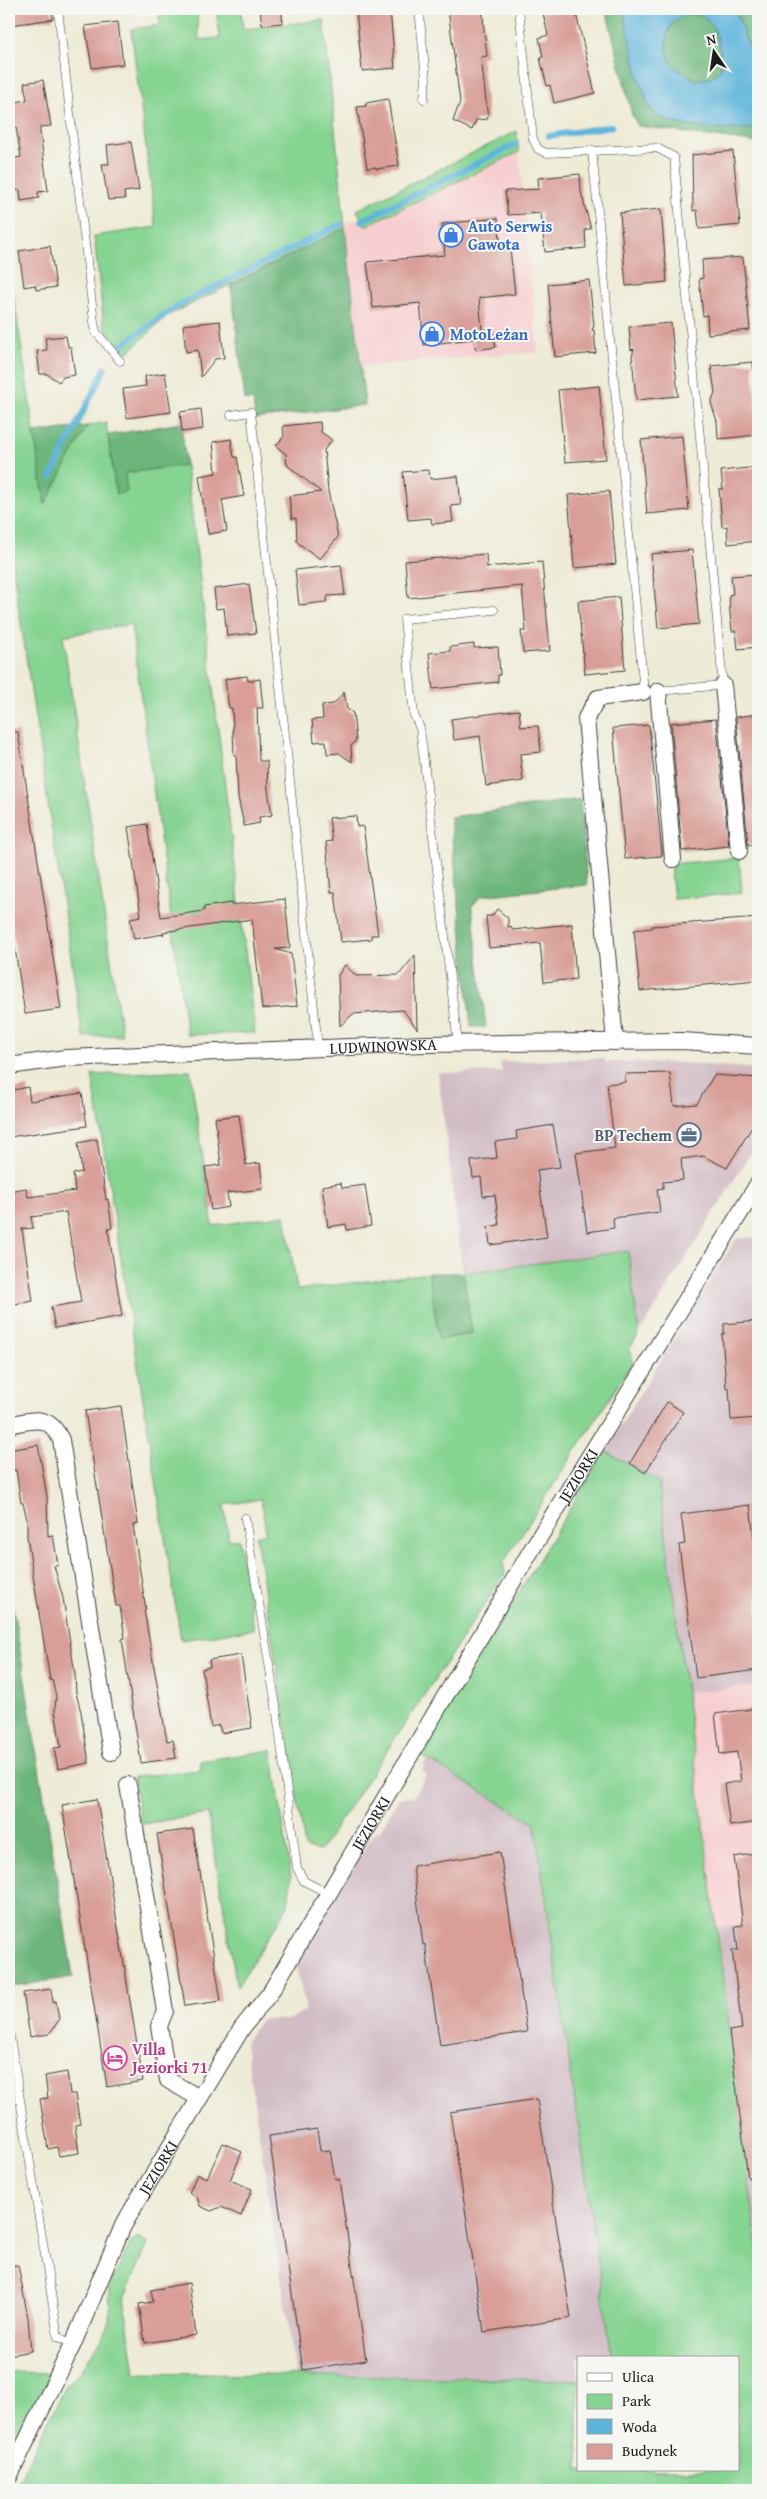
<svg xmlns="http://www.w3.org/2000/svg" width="767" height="2499" font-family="'Gentium Book Plus',serif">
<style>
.built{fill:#f7cfd0}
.industrial{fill:#d2bdc5}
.green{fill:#86d492;stroke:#517857}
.forest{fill:#6cb67c;stroke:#44694c}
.water{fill:#5eb5db;stroke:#3d687c;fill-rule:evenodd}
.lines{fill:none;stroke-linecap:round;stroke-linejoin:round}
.stream{stroke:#5eb5db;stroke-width:6}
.building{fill:#d89e97}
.lane-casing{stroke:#3c3b38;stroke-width:9}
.street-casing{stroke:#3c3b38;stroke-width:18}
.lane{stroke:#fff;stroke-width:8}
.street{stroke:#fff;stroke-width:16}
.labels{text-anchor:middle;stroke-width:4;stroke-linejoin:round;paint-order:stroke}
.shop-label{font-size:16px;font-weight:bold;fill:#366cbe;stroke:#f6f6f2;text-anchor:start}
.street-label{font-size:16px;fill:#1c1c1c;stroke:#f6f6f2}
.service-label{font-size:16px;font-weight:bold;fill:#4e5e75;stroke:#f6f6f2;text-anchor:end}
.hotel-label{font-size:16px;font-weight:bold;fill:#b23c85;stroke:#f6f6f2;text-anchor:start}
</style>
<rect width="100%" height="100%" fill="#f6f6f2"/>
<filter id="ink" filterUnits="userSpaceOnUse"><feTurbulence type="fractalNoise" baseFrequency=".02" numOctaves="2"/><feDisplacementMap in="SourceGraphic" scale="10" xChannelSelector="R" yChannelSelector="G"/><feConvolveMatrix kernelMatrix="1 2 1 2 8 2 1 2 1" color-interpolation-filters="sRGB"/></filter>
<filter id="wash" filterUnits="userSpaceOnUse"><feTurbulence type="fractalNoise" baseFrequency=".0096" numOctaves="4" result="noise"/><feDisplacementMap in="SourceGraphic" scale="20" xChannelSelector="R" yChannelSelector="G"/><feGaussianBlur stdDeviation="1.12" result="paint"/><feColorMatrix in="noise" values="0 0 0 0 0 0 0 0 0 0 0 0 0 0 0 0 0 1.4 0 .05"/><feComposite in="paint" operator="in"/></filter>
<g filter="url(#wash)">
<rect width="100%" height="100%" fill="#eeebd6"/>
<path class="built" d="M 519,152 L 538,352 L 361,366 L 345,224 L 361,217 L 365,226 Z
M 758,1686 L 758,1923 L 716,1928 L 686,1692 Z"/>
<path class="industrial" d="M 604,1058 L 605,1062 L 683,1063 L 758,1069 L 758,1141 L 639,1334 L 628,1251 L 463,1273 L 438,1073 L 502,1072 L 500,1062 Z
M 758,1237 L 758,1686 L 686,1692 L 659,1482 L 605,1451 L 736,1239 Z
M 427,1759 L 535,1823 L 612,2358 L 578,2358 L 578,2380 L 296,2375 L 245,2043 L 260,2019 L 288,2020 L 306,2010 L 295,1962 L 374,1833 L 380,1831 L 399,1798 L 413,1797 L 427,1774 L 422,1771 Z
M 758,1923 L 758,2251 L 716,1928 Z"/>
<path class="green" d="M 216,9 L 241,9 L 243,29 L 324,20 L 345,228 L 167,316 L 126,354 L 115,342 L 104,326 L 94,236 L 156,227 L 131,29 L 160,25 L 159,16 L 197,11 L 199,40 L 220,38 Z
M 517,131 L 519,152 L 365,226 L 357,210 Z
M 9,265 L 45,504 L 87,426 L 106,422 L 116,494 L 125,473 L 186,465 L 255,1033 L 187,1035 L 131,624 L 63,636 L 122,1035 L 83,1037 L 9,543 Z
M 739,858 L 742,893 L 674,899 L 670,864 Z
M 190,1070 L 213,1226 L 285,1215 L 297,1290 L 429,1273 L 440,1340 L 472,1333 L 463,1273 L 628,1251 L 639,1334 L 630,1348 L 633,1362 L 503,1563 L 505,1574 L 320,1851 L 305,1848 L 256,1536 L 266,1533 L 261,1499 L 224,1505 L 229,1540 L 239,1539 L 254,1629 L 181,1640 L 92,1075 Z
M 605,1451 L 659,1482 L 758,2251 L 758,2490 L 14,2490 L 68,2382 L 80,2373 L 109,2325 L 110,2285 L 131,2242 L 138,2238 L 148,2244 L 124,2299 L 135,2373 L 578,2380 L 578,2470 L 738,2470 L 738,2358 L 612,2358 L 535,1824 L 420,1755 Z
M 272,1750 L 291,1877 L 288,1906 L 237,1987 L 208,1814 L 141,1824 L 133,1777 L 201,1770 L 200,1761 Z
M 9,2372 L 53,2373 L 9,2449 Z"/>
<path class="forest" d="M 606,9 L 623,9 C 628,28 641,101 653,112 C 671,130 734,131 758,128 L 758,143 L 638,126 L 632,115 Z
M 735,9 L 758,9 L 758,73 L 757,68 Z
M 700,14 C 718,24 721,49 721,69 L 711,78 L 696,80 C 690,76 678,71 673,65 C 662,50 664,22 684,16 C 689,14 695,14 700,14 Z
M 345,228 L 365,405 L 255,419 L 253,400 L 245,400 L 231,285 Z
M 181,423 L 186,465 L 125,473 L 127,492 L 116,494 L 108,435 Z
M 87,426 L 45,505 L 34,433 Z
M 580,799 L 587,885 L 481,896 L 472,906 L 486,1027 L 471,1027 L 450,817 Z
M 429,1273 L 463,1273 L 472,1333 L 439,1340 Z
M 9,1583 L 73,1977 L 9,1987 Z"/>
<path class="water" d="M 623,9 L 735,9 L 758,73 L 758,128 C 734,131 671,130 653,112 C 641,101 628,28 623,9 ZM 700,14 C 718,24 721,49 721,69 L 711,78 L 696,80 C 690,76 678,71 673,65 C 662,50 664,22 684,16 C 689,14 695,14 700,14 Z"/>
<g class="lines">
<path class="stream" d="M 549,136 L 612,126
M 361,221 L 516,144
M 122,345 L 177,306 L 341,224
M 51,477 L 105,368"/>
</g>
<g id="blocks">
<path class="building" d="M 9,9 L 52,9 L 53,19 L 11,25 Z
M 260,9 L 281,9 L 283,23 L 262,25 Z
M 390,9 L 395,68 L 362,71 L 356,10 Z
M 448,9 L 482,9 L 487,56 L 481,57 L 488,119 L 476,120 L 472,130 L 453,121 L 460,102 Z
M 542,9 L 575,9 L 595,93 L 554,103 L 550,85 L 547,86 L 540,58 L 543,57 L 539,38 L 548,35 Z
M 118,22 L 123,64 L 92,68 L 85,26 Z
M 43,80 L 51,126 L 40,127 L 40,132 L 48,191 L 38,192 L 39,198 L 21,201 L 20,190 L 10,192 L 9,183 L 9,159 L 21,157 L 16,127 L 9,128 L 9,103 L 27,100 L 24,83 Z
M 388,99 L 399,166 L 376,169 L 376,167 L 367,168 L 357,107 L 366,106 L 366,103 Z
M 131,142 L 139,190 L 124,192 L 125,199 L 108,200 L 102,164 L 109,164 L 107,145 Z
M 733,151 L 740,225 L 699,229 L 697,210 L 693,211 L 692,155 Z
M 580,174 L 581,192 L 591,229 L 585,229 L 586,248 L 545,252 L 541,213 L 508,215 L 505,191 L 539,189 L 538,178 Z
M 661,209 L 667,282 L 626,286 L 620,213 Z
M 498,218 L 501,250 L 510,249 L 515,294 L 479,298 L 482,330 L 492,329 L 496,347 L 476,350 L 473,339 L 424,345 L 420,303 L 373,308 L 367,262 L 445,255 L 442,224 Z
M 50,246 L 56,287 L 36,290 L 35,285 L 24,287 L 19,251 Z
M 743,257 L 750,330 L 708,334 L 707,315 L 703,316 L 701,297 L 699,279 L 703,278 L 702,260 Z
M 589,280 L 594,325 L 592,330 L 594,330 L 596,353 L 555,357 L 548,284 Z
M 220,321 L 224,358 L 215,359 L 201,377 L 198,350 L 186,352 L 183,325 Z
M 671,323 L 678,396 L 636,400 L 632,356 L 634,349 L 631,350 L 629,327 Z
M 66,336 L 68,347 L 71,347 L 75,375 L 63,377 L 59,382 L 47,374 L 40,374 L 37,351 L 47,350 L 45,338 Z
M 753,362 L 758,435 L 718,439 L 717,421 L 711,403 L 715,392 L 711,366 Z
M 165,373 L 171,412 L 127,418 L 123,389 L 146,386 L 145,376 Z
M 599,386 L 606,459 L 565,462 L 558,390 Z
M 201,409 L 203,429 L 182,432 L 180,412 Z
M 320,422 L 321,432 L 332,440 L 324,450 L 328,491 L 338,537 L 320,559 L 297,542 L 296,518 L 292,519 L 289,496 L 321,492 L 287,465 L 286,454 L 276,446 L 284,436 L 283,426 Z
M 682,436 L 689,510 L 647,514 L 641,440 Z
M 231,439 L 234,457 L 237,457 L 244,496 L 222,500 L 227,531 L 208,534 L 199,476 L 216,473 L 213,442 Z
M 758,467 L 758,541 L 728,544 L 727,526 L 722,527 L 719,489 L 723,489 L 721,471 Z
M 429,470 L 430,479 L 458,476 L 461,505 L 451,506 L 453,522 L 432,524 L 431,518 L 408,520 L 403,472 Z
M 609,491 L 616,564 L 574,568 L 568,495 Z
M 692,550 L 699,624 L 658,628 L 651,554 Z
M 486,554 L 487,567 L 542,562 L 550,651 L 523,653 L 521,631 L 526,631 L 522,586 L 408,598 L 405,561 Z
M 341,565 L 345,595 L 328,596 L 326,602 L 299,605 L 295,570 Z
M 758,574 L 758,647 L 738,649 L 736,631 L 732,631 L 730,613 L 729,595 L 733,594 L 731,576 Z
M 249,584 L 256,633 L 227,636 L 224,608 L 216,609 L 214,589 Z
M 619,597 L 625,670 L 585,674 L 578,601 Z
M 474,644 L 474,648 L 498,647 L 500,675 L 498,675 L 498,682 L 433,689 L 429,653 L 450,651 L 450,647 Z
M 247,676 L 248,681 L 260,679 L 263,708 L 257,708 L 259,761 L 267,761 L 268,790 L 272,815 L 259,817 L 260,823 L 244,826 L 238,797 L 236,755 L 234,755 L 232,708 L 229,708 L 225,679 Z
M 344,692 L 347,709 L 353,713 L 356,740 L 351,746 L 352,762 L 339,753 L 327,754 L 326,741 L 314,742 L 312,720 L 323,719 L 322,705 L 334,704 Z
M 519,710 L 521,727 L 538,726 L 541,752 L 520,754 L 523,781 L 486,786 L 480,736 L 454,740 L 451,719 Z
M 758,714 L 758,844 L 748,845 L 736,717 Z
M 716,719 L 729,846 L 682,851 L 671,723 Z
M 649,725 L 662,853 L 661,856 L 625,859 L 613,728 Z
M 9,732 L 18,732 L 61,1009 L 25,1014 L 9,909 Z
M 356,816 L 357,827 L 363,826 L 378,935 L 371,935 L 371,939 L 341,942 L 335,892 L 331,892 L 326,842 L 332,841 L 329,818 Z
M 147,824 L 161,917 L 204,911 L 204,907 L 231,903 L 231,905 L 285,899 L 290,948 L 275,949 L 291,954 L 297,1006 L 262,1009 L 252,919 L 163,932 L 164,934 L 134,939 L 130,918 L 141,916 L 128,827 Z
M 497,909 L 508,918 L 508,927 L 511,926 L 512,930 L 572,924 L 576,979 L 544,982 L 540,943 L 489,948 L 486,916 L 492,916 Z
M 758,918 L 758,980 L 640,991 L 634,930 L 652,928 L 652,926 Z
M 415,955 L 417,1029 L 403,1010 L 353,1014 L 340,1026 L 338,975 L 345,965 L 356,976 L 399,975 Z
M 670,1073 L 674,1106 L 697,1104 L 714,1075 L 758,1078 L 758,1117 L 727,1168 L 703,1156 L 681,1159 L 683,1180 L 663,1182 L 663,1188 L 657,1189 L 660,1212 L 613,1218 L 614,1228 L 587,1232 L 576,1153 L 615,1148 L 607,1084 L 625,1082 L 625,1074 Z
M 28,1087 L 30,1101 L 82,1093 L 87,1126 L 9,1137 L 9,1091 Z
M 239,1115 L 246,1165 L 260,1163 L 263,1189 L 227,1193 L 229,1207 L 211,1210 L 205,1167 L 221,1165 L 215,1118 Z
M 553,1125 L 560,1167 L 537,1170 L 547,1237 L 490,1245 L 488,1227 L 499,1225 L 495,1195 L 483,1196 L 481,1177 L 473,1178 L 471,1161 L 497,1158 L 495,1142 L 517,1139 L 516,1131 Z
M 97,1139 L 106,1200 L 108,1199 L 112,1228 L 108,1229 L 122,1316 L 55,1328 L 51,1307 L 81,1302 L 66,1212 L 31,1217 L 33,1228 L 22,1229 L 33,1301 L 9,1305 L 9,1191 L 26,1188 L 28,1197 L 75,1191 L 73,1174 L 82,1172 L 78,1143 Z
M 341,1183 L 342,1188 L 365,1185 L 371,1226 L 347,1230 L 346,1224 L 328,1227 L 322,1186 Z
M 758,1321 L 758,1418 L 731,1420 L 729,1388 L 726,1388 L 722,1334 L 724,1334 L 724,1324 Z
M 667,1402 L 683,1412 L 645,1473 L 630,1463 Z
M 121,1406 L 138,1524 L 133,1525 L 146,1610 L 144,1610 L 167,1741 L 173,1740 L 176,1758 L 141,1763 L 122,1639 L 125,1638 L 120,1606 L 116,1606 L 85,1411 Z
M 38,1445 L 47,1497 L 48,1536 L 53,1535 L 58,1565 L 54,1566 L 63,1598 L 75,1674 L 76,1693 L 81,1712 L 89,1763 L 58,1769 L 54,1748 L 61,1747 L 55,1710 L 56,1696 L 52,1680 L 50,1680 L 40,1619 L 27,1536 L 27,1519 L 23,1503 L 21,1503 L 16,1470 L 9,1471 L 9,1450 Z
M 750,1505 L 758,1570 L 758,1670 L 696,1678 L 679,1545 L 685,1544 L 681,1514 Z
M 241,1655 L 252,1728 L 221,1733 L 219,1725 L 211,1727 L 202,1669 L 210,1667 L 209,1660 Z
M 758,1708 L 758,1822 L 730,1826 L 724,1784 L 741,1781 L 737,1752 L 720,1754 L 715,1714 Z
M 97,1799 L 143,2081 L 107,2087 L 62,1805 Z
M 193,1829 L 221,2001 L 185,2006 L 157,1834 Z
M 500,1852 L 527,2032 L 440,2045 L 425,1944 L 423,1945 L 413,1866 Z
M 758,1853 L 758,2177 L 748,2178 L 729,2031 L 742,2029 L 732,1950 L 738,1950 L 735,1926 L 743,1925 L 734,1857 Z
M 51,1989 L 53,2002 L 56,2001 L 59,2020 L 49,2034 L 30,2037 L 23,1993 Z
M 67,2072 L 70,2094 L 75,2094 L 80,2124 L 75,2125 L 79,2153 L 59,2156 L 57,2147 L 48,2149 L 40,2099 L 48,2098 L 45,2076 Z
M 537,2099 L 571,2318 L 484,2332 L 450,2112 Z
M 317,2129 L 320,2151 L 330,2150 L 335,2179 L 339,2179 L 366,2360 L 303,2370 L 269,2136 Z
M 223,2143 L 242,2152 L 230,2180 L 252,2189 L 241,2216 L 221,2207 L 211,2211 L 200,2206 L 197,2197 L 189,2193 L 197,2174 L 207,2178 Z
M 18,2265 L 28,2318 L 31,2351 L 9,2355 L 9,2266 Z
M 189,2283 L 196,2335 L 145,2343 L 139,2304 L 153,2302 L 151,2290 Z"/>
</g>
</g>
<g filter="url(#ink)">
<use href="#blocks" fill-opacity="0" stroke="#3c3b38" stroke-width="1"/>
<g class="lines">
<g class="lane-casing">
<path id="lane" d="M 58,9 L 94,322 L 96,332 L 120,361
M 419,9 L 426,79 L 424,99
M 519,9 L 533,139 L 538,149 L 546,153 L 657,148 L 674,157 L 723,685 L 658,691
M 592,150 L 644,692
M 231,415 L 251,412 L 318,1047
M 458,1044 L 420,728 L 414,715 L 404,619 L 494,610
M 245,1518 L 276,1706 L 297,1868 L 304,1881 L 329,1894
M 9,2031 L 58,2337 L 73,2344"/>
</g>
<g class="street-casing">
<g id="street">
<path d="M 723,685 L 739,851"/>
<path d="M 658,691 L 673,859"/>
<path d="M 615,1042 L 586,718 L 598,698 L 643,692"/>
<path id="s1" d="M 9,1066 L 66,1058 L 425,1044 L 682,1041 L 758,1046"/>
<path d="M 9,1425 C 33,1420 49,1413 61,1440 L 111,1752"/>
<path d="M 128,1785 L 165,2011 L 159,2026 L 168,2080 L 199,2098"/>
<path id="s2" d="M 9,2477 L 73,2344 L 122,2228 L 136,2203 L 242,2028 L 270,1993 L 532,1549 L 758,1184"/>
</g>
</g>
<use href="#lane" class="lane"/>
<use href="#street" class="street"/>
</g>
</g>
<defs>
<g id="shop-ring" transform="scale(1.25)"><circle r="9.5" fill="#f6f6f2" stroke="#3f7fe0" stroke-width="1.5"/><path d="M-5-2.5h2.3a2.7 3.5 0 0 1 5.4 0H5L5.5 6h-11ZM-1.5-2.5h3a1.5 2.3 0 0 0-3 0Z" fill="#3f7fe0"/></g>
<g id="office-ring" transform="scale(1.25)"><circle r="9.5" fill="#f6f6f2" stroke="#5c6f8a" stroke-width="1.5"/><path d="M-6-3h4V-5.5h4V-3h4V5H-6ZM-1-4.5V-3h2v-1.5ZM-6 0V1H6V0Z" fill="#5c6f8a"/></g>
<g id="hotel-ring" transform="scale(1.25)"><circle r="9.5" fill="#f6f6f2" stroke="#d1479c" stroke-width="1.5"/><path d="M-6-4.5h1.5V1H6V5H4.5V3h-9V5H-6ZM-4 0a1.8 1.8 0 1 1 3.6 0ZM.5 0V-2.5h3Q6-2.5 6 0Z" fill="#d1479c"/></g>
</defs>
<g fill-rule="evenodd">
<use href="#shop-ring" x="451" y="235"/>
<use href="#shop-ring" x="432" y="334"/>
<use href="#office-ring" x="689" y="1135"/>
<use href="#hotel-ring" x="115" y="2058"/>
</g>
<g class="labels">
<g class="shop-label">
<text x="468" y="232">Auto Serwis<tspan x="468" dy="18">Gawota</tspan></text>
<text x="450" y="340">MotoLeżan</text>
</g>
<g class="street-label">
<text dy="6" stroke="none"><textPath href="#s1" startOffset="375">LUDWINOWSKA</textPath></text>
<text dy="6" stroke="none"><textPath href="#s2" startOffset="1154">JEZIORKI</textPath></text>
<text dy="6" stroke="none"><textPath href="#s2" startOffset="749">JEZIORKI</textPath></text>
<text dy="6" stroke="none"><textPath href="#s2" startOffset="344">JEZIORKI</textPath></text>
</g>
<g class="service-label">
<text x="672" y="1141">BP Techem</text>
</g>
<g class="hotel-label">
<text x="132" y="2055">Villa<tspan x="132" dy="18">Jeziorki 71</tspan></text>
</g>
</g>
<rect width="767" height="2499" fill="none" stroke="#f6f6f2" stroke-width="30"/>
<rect x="577" y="2356" width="162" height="115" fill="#f6f6f2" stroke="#9f9f9c"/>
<rect x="587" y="2373" width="25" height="8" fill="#ffffff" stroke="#9f9f9c"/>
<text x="622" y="2382" font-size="15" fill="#1c1c1c">Ulica</text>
<rect x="587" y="2394" width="25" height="15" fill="#86d492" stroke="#9f9f9c"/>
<text x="622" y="2406" font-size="15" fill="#1c1c1c">Park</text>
<rect x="587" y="2419" width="25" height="15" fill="#5eb5db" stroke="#9f9f9c"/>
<text x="622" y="2432" font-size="15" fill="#1c1c1c">Woda</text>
<rect x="587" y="2444" width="25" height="15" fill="#d89e97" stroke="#9f9f9c"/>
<text x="622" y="2456" font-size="15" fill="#1c1c1c">Budynek</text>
<g transform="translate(714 52) rotate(347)" stroke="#f6f6f2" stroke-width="4" paint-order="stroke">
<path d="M0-4L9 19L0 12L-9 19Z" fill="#1c1c1c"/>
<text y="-8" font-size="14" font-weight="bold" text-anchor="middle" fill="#1c1c1c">N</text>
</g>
</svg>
